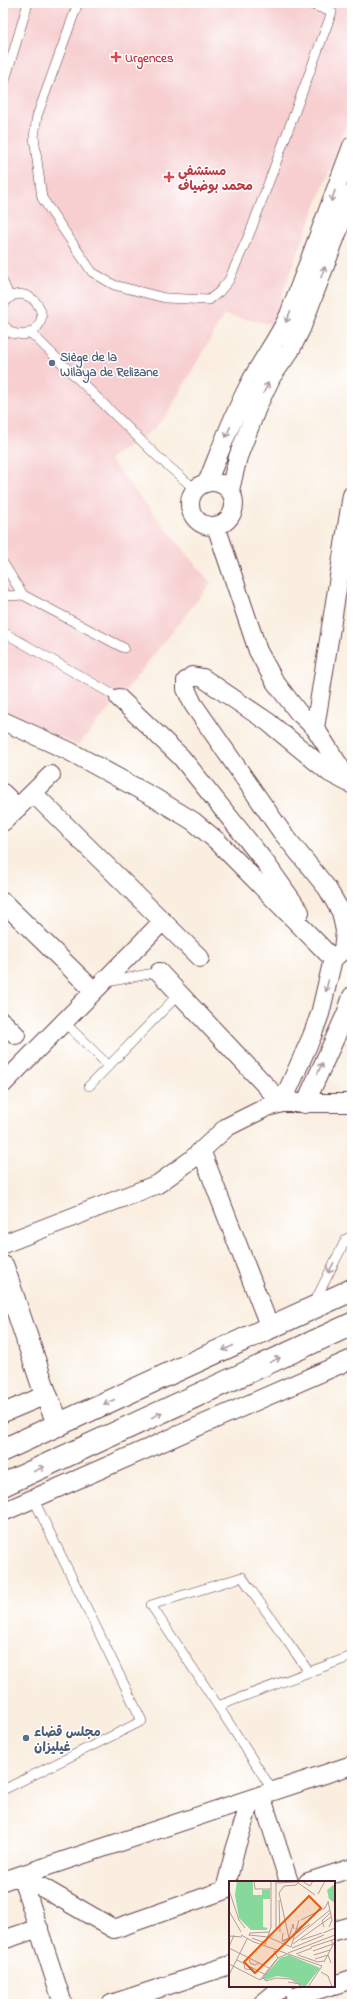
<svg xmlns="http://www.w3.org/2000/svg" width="355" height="2007" font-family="'Indie Flower','Playpen Sans Arabic',sans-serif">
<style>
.built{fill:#f7cfd0}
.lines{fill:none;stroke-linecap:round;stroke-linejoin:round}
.lane-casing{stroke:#643e46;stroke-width:10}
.street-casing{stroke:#643e46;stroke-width:20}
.secondary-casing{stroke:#643e46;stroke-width:24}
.lane{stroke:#fff;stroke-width:9}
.street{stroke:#fff;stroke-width:18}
.secondary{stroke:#fff;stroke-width:22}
.oneway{stroke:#ae9aa0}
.health-dot{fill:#e0444e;stroke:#fff;stroke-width:1.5}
.service-dot{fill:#5c6f8a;stroke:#fff;stroke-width:1.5}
.labels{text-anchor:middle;stroke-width:3;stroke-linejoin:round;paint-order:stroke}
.health-label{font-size:13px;font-weight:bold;fill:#be3a42;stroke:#fff;text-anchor:start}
.service-label{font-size:13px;font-weight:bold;fill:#4e5e75;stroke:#fff;text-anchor:start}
.inset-road{fill:none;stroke:#b39b97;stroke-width:1}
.view{fill:#e8590c;fill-opacity:0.15;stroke:#e8590c;stroke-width:2}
.inset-edge{fill:none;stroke:#4a1f2b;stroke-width:2}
</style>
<rect width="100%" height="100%" fill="#fff"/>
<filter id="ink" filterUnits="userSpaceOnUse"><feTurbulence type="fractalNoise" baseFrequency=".025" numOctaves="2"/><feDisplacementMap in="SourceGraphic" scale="8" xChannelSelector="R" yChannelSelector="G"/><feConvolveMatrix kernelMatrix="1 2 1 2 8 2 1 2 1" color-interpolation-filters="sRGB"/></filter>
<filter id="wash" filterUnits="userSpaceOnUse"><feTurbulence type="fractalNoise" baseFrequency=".012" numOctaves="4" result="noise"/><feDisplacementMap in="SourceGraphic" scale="16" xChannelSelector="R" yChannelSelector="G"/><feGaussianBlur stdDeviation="0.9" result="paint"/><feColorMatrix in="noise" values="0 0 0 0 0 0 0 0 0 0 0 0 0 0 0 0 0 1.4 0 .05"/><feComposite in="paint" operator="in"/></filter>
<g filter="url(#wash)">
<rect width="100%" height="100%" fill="#f9eedf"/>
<path class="built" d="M 3,3 L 352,3 L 352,111 L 271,324 L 224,315 L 167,414 L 155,428 L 109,459 L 211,583 L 130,685 L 78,746 L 3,709 Z"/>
</g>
<g filter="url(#ink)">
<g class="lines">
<g class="lane-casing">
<path id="lane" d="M 78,3 L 37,116 L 34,137 L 42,198 L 92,272 L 114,285 L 165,298 L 209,300 L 219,292 L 229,280 L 251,230 L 332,12 L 307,3
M 3,87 L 28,3
M 3,282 L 10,298
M 3,306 C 21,272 66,321 24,335 L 11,333 L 3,324
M 31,333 L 159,458 L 196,490
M 3,563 L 23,595 L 124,648
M 3,592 L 8,596 L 23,595
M 3,632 L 119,698
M 107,982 L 159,972
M 64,1022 L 109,1066
M 89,1086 L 179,994
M 314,1303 L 346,1239 L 352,1236
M 309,1672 L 242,1577 L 151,1605 L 218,1706 L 352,1656
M 218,1706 L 273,1791
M 3,1790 L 142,1721 L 33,1498"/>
</g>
<g class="street-casing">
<path id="street" d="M190 504a22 22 0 1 1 44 0a22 22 0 1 1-44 0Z
M 207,483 C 220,451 232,418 248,387 C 260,362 277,341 289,315 L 352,146
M 230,490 L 238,457 L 258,405 L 272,376 L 290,351 L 301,329 L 352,194
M 216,526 L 258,651 L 275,682 L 298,712 L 315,728 L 351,784
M 119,698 L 181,757 L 265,862 L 300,912
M 3,721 L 69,751 L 155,798 L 193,821 L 217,841 L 333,959
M 315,728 L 352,495
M 3,793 L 18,808
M 33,793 L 200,958
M 3,822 L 51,775
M 3,902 L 94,991
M 343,950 L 345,931 L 341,912 L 327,888 L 281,831 L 193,704 L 186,689 L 186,681 L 192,676 L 203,678 L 268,722 L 330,773 L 351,784
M 159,972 L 282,1103 L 312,1036 L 320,1014 L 333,959 L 342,951
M 3,1022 L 16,1035
M 3,1084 L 163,921
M 305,1104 L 346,1014 L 352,996
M 201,1150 L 270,1328
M 3,1244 L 158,1184 L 191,1160 L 227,1127 L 267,1107 L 282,1103 L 352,1103
M 3,1413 L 46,1395
M 3,1512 L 352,1359
M 261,1795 L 289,1882
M 21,1875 L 114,1929 L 225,1890 L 235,1850 L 251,1799
M 21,1875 L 63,2004
M 3,1881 L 352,1765
M 308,1882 L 352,1868
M 334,1931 L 352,1926
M 3,1940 L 39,1928
M 334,1985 L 352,1979
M 295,1997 L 330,1986
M 111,2004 L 230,1965
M 262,2004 L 284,1986"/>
</g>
<g class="secondary-casing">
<path id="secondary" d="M 3,1267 L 46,1395 L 59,1425
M 3,1450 L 352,1290
M 3,1485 L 352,1324"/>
</g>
<use href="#lane" class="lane"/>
<use href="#street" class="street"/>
<use href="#secondary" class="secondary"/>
</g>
<defs><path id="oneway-shaft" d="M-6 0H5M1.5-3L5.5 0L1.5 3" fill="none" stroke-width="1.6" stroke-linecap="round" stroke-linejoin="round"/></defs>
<g class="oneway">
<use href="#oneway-shaft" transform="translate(333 196) rotate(110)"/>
<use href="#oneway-shaft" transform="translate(323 272) rotate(-69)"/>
<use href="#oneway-shaft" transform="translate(288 317) rotate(113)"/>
<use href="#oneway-shaft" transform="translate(266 388) rotate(-64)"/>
<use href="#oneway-shaft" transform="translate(228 432) rotate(113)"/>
<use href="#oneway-shaft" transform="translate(327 986) rotate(103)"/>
<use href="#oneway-shaft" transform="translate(320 1068) rotate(-67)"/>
<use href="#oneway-shaft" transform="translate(331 1268) rotate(117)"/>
<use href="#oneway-shaft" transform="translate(228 1348) rotate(155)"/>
<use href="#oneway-shaft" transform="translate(275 1360) rotate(-25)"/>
<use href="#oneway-shaft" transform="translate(109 1402) rotate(155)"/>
<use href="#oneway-shaft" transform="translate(157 1415) rotate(-25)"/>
<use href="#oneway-shaft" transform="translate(39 1469) rotate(-24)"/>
</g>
</g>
<g class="health-dot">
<path d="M114 51h4v4h4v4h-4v4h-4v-4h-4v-4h4z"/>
<path d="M167 171h4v4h4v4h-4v4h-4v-4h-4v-4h4z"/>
</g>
<g class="service-dot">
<circle cx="52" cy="363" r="4"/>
<circle cx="26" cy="1738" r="4"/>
</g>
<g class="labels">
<g class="health-label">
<text x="125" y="62">Urgences</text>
<text x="178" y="175">مستشفى<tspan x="178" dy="15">محمد بوضياف</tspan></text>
</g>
<g class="service-label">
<text x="60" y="361">Siège de la<tspan x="60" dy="15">Wilaya de Relizane</tspan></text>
<text x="34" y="1736">مجلس قضاء<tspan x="34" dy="15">غيليزان</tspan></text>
</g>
</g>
<g transform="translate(229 1881)">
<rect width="106" height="106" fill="#f9eedf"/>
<path d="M 106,3 L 106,22 L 100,18 L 98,9 Z" fill="#86d99a"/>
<path d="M 60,74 L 91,87 L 76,106 L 61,97 L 48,95 L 37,99 L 34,97 L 51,77 Z" fill="#86d99a"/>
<path d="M 8,0 L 24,0 L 24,14 L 33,14 L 33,9 L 41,9 L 41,18 L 34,18 L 34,46 L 39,47 L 37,49 L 22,49 L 10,37 L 6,14 Z" fill="#86d99a"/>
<path class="inset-road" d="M 25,0 L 26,8 L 42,8M 73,0 L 81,5 L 84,0M 68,1 L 86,14M 46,2 L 68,1M 47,2 L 47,49M 0,9 L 10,39 L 16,47M 89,13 L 96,0M 50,19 L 51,51M 99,20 L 103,39 L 100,46M 0,30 L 12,51M 72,39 L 96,27 L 99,21M 95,46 L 93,40 L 101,32M 67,49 L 79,40M 54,52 L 53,60 L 60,57 L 54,61M 94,52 L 106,47M 12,54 L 25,61 L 93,85M 20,54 L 39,56 L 62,66 L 70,39M 65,54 L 81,43M 0,55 L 13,56M 20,55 L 21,52 L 41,51M 23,57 L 36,62M 60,57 L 50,12 L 55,5 L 67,4 L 71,0M 60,57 L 64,43 L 65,48M 64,59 L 101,29M 72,59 L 93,52M 64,63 L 102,36M 36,64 L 42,46 L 42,0M 0,66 L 5,54M 82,66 L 106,58M 0,67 L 40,87M 63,67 L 95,54M 45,70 L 49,77 L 58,73M 84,70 L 104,63 L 102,59M 59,72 L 106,54M 67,73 L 83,67M 69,74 L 89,81 L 95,80M 85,74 L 101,69M 20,77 L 21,82 L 26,84 L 30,82M 49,77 L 34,97 L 31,99 L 47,79 ZM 86,78 L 99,74 L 102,82M 8,79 L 37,94M 95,81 L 106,60M 0,83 L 31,99M 15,83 L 16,88 L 25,89M 92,91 L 99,95 L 103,106M 0,94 L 18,58M 34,97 L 37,100 L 47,97 L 62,98 L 74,106M 59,101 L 71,103 L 71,106M 34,106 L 47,106M 79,106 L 93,85"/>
<path class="view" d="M 80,15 L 92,27 L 26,92 L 15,81 Z"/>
<rect width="106" height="106" class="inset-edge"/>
</g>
<rect width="355" height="2007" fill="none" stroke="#fff" stroke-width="16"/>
</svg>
